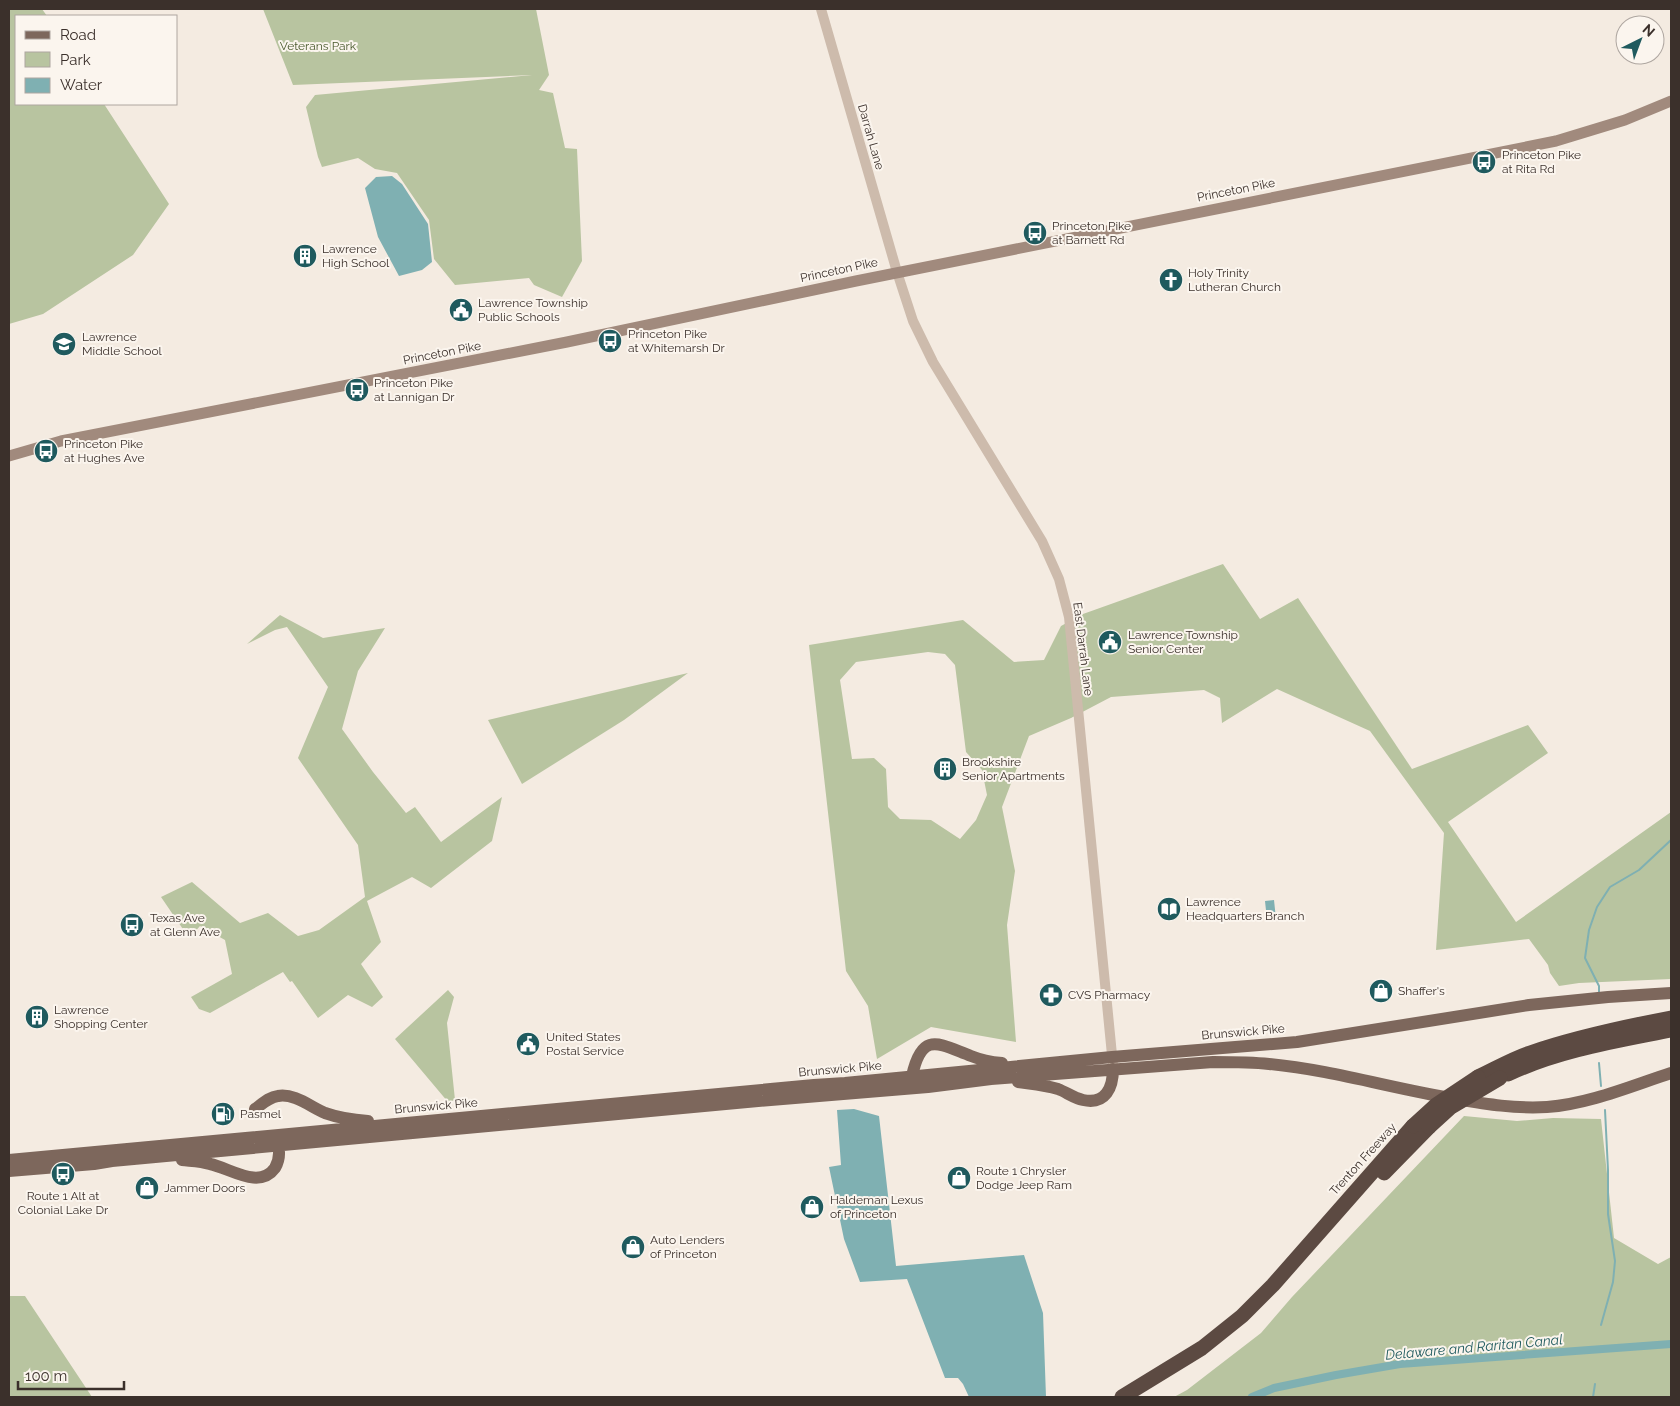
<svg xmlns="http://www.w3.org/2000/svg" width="1680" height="1406" font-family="Raleway,sans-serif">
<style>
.green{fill:#b8c4a0;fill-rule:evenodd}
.water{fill:#7fb0b2}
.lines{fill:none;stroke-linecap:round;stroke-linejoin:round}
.stream{stroke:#7fb0b2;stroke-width:2}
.canal{stroke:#7fb0b2;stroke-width:8}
.tertiary{stroke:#cdbbac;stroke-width:10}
.secondary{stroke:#a18a7d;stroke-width:11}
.primary{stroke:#7d675c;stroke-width:12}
.motorway{stroke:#5c4a42;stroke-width:15}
.motorway-bridge{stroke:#5c4a42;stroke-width:15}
.labels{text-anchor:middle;stroke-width:4;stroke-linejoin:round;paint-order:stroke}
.park-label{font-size:12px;fill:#4a5a2e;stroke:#fbf5ee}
.street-label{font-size:12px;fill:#3b302b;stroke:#fbf5ee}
.poi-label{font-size:12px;fill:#3b302b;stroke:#fbf5ee;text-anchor:start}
.water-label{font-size:14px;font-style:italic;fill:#1f5a5e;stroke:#fbf5ee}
</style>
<rect width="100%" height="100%" fill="#f4ebe1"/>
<path class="green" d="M 9,9 L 42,9 L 47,16 L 16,16 L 16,104 L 104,104 L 169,204 L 133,255 L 43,314 L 9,324 Z
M 263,9 L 536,9 L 549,75 L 539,90 L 553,93 L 565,148 L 577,149 L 582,261 L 562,297 L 534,285 L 529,278 L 455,285 L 434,259 L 429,220 L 397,173 L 375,169 L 358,158 L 322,167 L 318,157 L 306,107 L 315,95 L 532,75 L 293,85 Z
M 1223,564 L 1260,619 L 1298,598 L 1412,769 L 1528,725 L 1548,753 L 1448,822 L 1516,922 L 1671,812 L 1671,979 L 1579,983 L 1559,986 L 1550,973 L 1548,965 L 1529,939 L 1436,950 L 1444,833 L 1370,731 L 1277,689 L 1222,723 L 1220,698 L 1204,690 L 1111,697 L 1071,718 L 1029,736 L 1002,807 L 1015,871 L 1007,925 L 1016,1042 L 931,1027 L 877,1059 L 868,1006 L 846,971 L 809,645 L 963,620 L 1014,662 L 1044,660 L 1061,626 L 1083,614 ZM 928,652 L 945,654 L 955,665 L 966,752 L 982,770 L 987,795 L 976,820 L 960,839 L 931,820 L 900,819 L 888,807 L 886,769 L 874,758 L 852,759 L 840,680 L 856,662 Z
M 280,615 L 323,638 L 385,628 L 358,671 L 342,729 L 373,772 L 406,813 L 415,807 L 441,842 L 502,797 L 492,841 L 431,888 L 412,877 L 367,901 L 381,942 L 361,964 L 383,997 L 372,1007 L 348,995 L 318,1018 L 292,981 L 290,982 L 283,972 L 210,1013 L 199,1009 L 191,997 L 232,974 L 225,940 L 200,926 L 189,938 L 161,897 L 192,882 L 240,923 L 268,913 L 298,936 L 319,930 L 365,897 L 358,845 L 298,758 L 328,687 L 287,627 L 275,630 L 247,644 Z
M 688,673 L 624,720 L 522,784 L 488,720 Z
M 448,990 L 454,997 L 447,1023 L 455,1100 L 448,1102 L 395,1039 Z
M 1464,1116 L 1517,1121 L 1553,1118 L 1601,1119 L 1614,1238 L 1658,1264 L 1671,1257 L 1671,1397 L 1174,1397 L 1187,1390 L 1261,1333 L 1292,1297 Z
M 9,1296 L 25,1296 L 92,1397 L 9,1397 Z"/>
<path class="water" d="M 392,176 L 402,184 L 428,224 L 432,262 L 422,270 L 399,276 L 378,237 L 365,188 L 376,177 Z
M 1274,900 L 1276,919 L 1267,920 L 1265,901 Z
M 854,1109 L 879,1116 L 896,1266 L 1024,1255 L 1043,1313 L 1046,1397 L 969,1397 L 963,1384 L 958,1378 L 945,1378 L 907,1279 L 860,1282 L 844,1239 L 829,1167 L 841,1165 L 837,1110 Z"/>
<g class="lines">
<path class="stream" d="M 1599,993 L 1599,986 L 1585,958 L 1589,930 L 1597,907 L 1610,887 L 1639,870 L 1671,840
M 1599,1063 L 1601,1086
M 1601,1325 L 1613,1282 L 1615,1261 L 1608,1214 L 1608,1170 L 1605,1110
M 1593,1397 L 1595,1384"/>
<path class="canal" d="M 1252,1397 L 1274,1388 L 1336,1375 L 1400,1364 L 1671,1344"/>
<path class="tertiary" d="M 821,9 L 897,272 L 913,321 L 933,362 L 1042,541 L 1059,579 L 1069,617 L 1113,1065"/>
<path class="secondary" d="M 9,456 L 61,441 L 567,342 L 856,281 L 1556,141 L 1625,120 L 1671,101"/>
<path class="primary" d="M 912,1076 C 922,1030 939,1044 971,1056 C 981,1060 991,1062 1002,1063
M 1018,1082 C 1032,1084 1045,1085 1058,1089 C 1066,1092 1074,1098 1083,1100 C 1106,1105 1113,1087 1113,1069
M 255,1109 C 262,1104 269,1097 278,1096 C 294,1093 311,1107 325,1113 C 339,1118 353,1120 368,1121
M 9,1160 L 814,1085 L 845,1083 L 1112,1057 L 1297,1042 L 1529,1005 L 1608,997 L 1671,993
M 182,1160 C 191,1161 201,1161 210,1164 C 230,1168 259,1190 275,1168 C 279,1161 280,1153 278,1145
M 9,1171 L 94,1164 L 112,1161 L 758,1101 L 928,1087 L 991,1079 L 1213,1062 C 1232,1062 1251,1062 1269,1064 C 1332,1070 1394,1089 1456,1099 C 1486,1104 1516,1109 1547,1107 C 1589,1104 1631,1086 1671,1073"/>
<path class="motorway" d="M 1508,1074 C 1559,1050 1616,1041 1671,1030
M 1478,1077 C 1495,1069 1512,1059 1530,1053 C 1576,1037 1624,1027 1671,1018
M 1384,1173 L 1429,1127
M 1122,1397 L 1202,1348 L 1242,1316 L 1273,1285 L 1413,1126"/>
<path class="motorway-bridge" d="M 1413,1126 L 1436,1105 L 1478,1077
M 1429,1127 L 1451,1107 L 1500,1078"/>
</g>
<defs>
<g id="bus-disc" transform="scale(1.25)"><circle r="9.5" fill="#1f5a5e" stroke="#fbf5ee"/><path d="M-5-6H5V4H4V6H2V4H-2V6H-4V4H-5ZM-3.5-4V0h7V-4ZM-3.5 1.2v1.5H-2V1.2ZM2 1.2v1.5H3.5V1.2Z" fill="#fff"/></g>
<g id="building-disc" transform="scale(1.25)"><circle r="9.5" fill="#1f5a5e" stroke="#fbf5ee"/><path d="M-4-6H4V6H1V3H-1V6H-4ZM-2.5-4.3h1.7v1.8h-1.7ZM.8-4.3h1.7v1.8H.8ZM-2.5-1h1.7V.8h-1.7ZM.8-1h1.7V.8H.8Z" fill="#fff"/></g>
<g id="church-disc" transform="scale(1.25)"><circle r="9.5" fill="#1f5a5e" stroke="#fbf5ee"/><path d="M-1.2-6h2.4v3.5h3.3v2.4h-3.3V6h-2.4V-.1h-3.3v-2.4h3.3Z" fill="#fff"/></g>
<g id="civic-disc" transform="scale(1.25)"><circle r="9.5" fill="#1f5a5e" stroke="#fbf5ee"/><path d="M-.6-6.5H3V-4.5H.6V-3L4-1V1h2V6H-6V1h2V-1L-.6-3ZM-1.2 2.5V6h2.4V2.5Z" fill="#fff"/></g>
<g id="school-disc" transform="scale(1.25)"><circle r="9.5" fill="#1f5a5e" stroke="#fbf5ee"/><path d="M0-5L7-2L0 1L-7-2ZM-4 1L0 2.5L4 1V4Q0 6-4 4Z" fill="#fff"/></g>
<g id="library-disc" transform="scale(1.25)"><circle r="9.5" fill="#1f5a5e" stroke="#fbf5ee"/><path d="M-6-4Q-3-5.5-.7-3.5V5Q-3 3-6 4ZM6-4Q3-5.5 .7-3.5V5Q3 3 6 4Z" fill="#fff"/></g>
<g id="shop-disc" transform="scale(1.25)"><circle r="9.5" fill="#1f5a5e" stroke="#fbf5ee"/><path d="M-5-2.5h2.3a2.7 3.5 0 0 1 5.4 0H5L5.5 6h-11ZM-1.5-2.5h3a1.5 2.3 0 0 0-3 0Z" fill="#fff"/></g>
<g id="pharmacy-disc" transform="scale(1.25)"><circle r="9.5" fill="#1f5a5e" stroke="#fbf5ee"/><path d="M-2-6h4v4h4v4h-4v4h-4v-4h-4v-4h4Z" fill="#fff"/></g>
<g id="fuel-disc" transform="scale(1.25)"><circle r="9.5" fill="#1f5a5e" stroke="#fbf5ee"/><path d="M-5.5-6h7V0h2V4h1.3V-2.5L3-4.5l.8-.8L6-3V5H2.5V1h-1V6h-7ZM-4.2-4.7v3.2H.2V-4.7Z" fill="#fff"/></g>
</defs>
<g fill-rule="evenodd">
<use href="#bus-disc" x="1484" y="162"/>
<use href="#bus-disc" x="1035" y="233"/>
<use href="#building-disc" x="305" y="256"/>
<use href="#church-disc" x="1171" y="280"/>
<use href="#civic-disc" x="461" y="310"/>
<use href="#bus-disc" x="610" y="341"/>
<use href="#school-disc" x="64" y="344"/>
<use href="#bus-disc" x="357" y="390"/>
<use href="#bus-disc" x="46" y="451"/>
<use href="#civic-disc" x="1110" y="642"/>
<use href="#building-disc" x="945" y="769"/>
<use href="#library-disc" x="1169" y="909"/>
<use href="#bus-disc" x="132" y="925"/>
<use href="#shop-disc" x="1381" y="991"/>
<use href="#pharmacy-disc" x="1051" y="995"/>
<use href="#building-disc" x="37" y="1017"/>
<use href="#civic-disc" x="528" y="1044"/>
<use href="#fuel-disc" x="223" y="1114"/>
<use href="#bus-disc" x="63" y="1174"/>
<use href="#shop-disc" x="959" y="1178"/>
<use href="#shop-disc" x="147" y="1188"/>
<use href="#shop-disc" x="812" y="1207"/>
<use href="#shop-disc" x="633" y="1247"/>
</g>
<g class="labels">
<g class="park-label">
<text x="318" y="50">Veterans Park</text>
</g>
<g class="street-label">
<text transform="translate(871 137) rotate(74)" y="4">Darrah Lane</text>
<text transform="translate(1236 190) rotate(-11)" y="4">Princeton Pike</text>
<text transform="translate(839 270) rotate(-12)" y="4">Princeton Pike</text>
<text transform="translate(442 353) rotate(-11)" y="4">Princeton Pike</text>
<text transform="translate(1083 649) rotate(83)" y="4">East Darrah Lane</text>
<text transform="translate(1243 1032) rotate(-5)" y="4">Brunswick Pike</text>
<text transform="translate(840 1069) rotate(-5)" y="4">Brunswick Pike</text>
<text transform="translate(436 1106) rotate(-5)" y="4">Brunswick Pike</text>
<text transform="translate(1363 1159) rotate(-48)" y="4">Trenton Freeway</text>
</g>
<g class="poi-label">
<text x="1502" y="159">Princeton Pike<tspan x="1502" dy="14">at Rita Rd</tspan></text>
<text x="1052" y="230">Princeton Pike<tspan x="1052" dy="14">at Barnett Rd</tspan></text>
<text x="322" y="253">Lawrence<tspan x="322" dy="14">High School</tspan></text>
<text x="1188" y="277">Holy Trinity<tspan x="1188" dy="14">Lutheran Church</tspan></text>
<text x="478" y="307">Lawrence Township<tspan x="478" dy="14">Public Schools</tspan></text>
<text x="628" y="338">Princeton Pike<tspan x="628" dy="14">at Whitemarsh Dr</tspan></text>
<text x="82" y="341">Lawrence<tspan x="82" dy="14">Middle School</tspan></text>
<text x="374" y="387">Princeton Pike<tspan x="374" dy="14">at Lannigan Dr</tspan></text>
<text x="64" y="448">Princeton Pike<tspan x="64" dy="14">at Hughes Ave</tspan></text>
<text x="1128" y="639">Lawrence Township<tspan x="1128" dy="14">Senior Center</tspan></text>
<text x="962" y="766">Brookshire<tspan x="962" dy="14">Senior Apartments</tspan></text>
<text x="1186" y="906">Lawrence<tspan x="1186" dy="14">Headquarters Branch</tspan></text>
<text x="150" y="922">Texas Ave<tspan x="150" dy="14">at Glenn Ave</tspan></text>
<text x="1398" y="995">Shaffer's</text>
<text x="1068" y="999">CVS Pharmacy</text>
<text x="54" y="1014">Lawrence<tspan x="54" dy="14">Shopping Center</tspan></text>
<text x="546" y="1041">United States<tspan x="546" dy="14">Postal Service</tspan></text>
<text x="240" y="1118">Pasmel</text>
<text x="976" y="1175">Route 1 Chrysler<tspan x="976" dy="14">Dodge Jeep Ram</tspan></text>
<text x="164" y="1192">Jammer Doors</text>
<text x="63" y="1200" text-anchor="middle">Route 1 Alt at<tspan x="63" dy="14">Colonial Lake Dr</tspan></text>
<text x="830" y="1204">Haldeman Lexus<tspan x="830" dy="14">of Princeton</tspan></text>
<text x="650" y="1244">Auto Lenders<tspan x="650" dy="14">of Princeton</tspan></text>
</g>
<g class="water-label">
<text transform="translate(1474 1347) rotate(-5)" y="5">Delaware and Raritan Canal</text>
</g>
</g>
<rect width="1680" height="1406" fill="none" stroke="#3b302b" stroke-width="20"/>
<rect x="15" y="15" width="162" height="90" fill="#fbf5ee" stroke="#aea6a0"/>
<rect x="25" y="31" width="25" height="8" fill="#7d675c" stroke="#aea6a0"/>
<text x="60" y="40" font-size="15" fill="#3b302b">Road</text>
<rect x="25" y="52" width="25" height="15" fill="#b8c4a0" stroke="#aea6a0"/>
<text x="60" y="65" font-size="15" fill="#3b302b">Park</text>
<rect x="25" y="78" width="25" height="15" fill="#7fb0b2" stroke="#aea6a0"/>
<text x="60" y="90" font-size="15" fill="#3b302b">Water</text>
<g transform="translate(1640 40) rotate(42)"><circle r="24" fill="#fbf5ee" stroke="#aea6a0"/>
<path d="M0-4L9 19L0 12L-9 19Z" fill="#1f5a5e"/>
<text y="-8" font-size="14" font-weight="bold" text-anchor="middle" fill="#3b302b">N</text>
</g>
<path d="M18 1381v8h106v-8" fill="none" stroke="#3b302b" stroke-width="2.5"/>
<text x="25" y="1381" font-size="15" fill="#3b302b" stroke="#fbf5ee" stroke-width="4" paint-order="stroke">100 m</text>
</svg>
